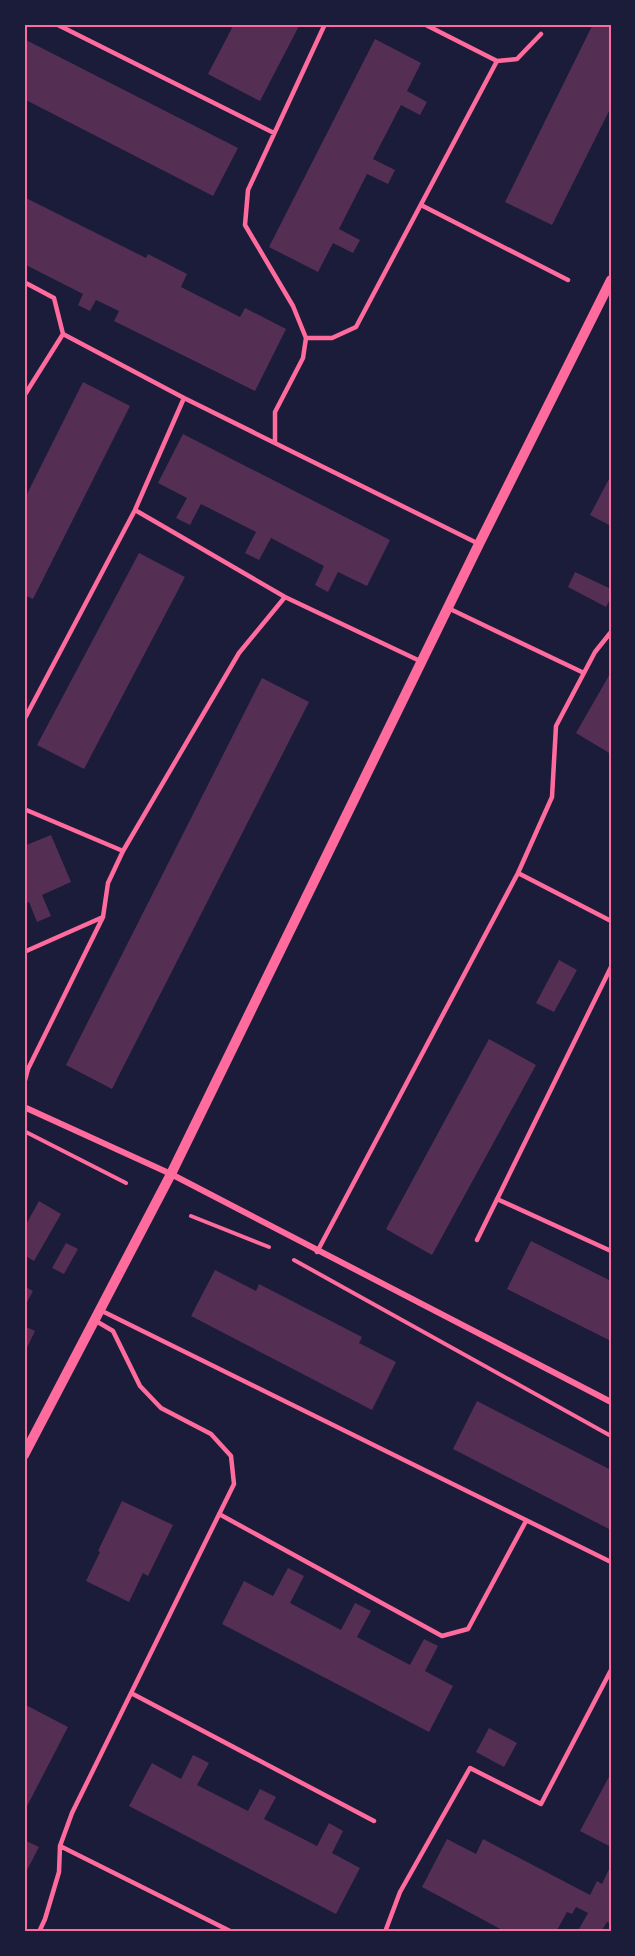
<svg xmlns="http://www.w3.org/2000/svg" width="635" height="1956" font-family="'Noto Serif',serif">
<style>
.building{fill:#542f53}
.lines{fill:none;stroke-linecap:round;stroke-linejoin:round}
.path{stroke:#ff6b9d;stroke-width:4}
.service{stroke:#ff6b9d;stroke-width:4.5}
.minor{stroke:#ff6b9d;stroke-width:6}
.tertiary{stroke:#ff6b9d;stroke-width:10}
.neatline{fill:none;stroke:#ff6b9d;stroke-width:2}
</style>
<rect width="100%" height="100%" fill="#1b1b3a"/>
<path class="building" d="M 234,24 L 300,24 L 260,101 L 208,74 Z
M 593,24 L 611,24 L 611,107 L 552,225 L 505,202 Z
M 24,39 L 238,148 L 213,196 L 24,99 Z
M 375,39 L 421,63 L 407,91 L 427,102 L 420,115 L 401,105 L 373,159 L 395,170 L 388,184 L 367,174 L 339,229 L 360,240 L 353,253 L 333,243 L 318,272 L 269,247 Z
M 24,197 L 146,258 L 148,254 L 187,274 L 181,287 L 240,317 L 245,308 L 286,329 L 255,391 L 114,321 L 119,311 L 96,300 L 90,311 L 78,305 L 83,294 L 24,264 Z
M 83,382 L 130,406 L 33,599 L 24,595 L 24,500 Z
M 183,434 L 390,540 L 367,586 L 338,572 L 328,592 L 315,585 L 324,566 L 271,538 L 259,560 L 245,553 L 256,532 L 201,504 L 190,525 L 176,518 L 187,498 L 158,483 Z
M 611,475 L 611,526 L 590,515 Z
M 139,553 L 185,577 L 84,769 L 37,745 Z
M 575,572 L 611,589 L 611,597 L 606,607 L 568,587 Z
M 611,672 L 611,754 L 576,733 Z
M 262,678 L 309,702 L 112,1089 L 66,1065 Z
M 51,835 L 71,882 L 42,895 L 51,916 L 37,922 L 29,902 L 24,904 L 24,846 Z
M 559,960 L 577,970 L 554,1012 L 536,1003 Z
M 489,1039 L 536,1065 L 432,1255 L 386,1229 Z
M 39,1201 L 61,1214 L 34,1261 L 24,1255 L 24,1228 Z
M 531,1241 L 611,1281 L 611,1341 L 507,1289 Z
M 66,1243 L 78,1249 L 64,1274 L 52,1268 Z
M 215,1270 L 256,1291 L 259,1284 L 362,1337 L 359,1343 L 396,1362 L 372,1410 L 191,1316 Z
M 24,1286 L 33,1291 L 24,1308 Z
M 24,1326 L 35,1331 L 24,1354 Z
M 477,1401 L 611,1470 L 611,1530 L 453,1449 Z
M 122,1501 L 173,1525 L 148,1576 L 143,1573 L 129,1602 L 86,1581 L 100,1552 L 98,1551 Z
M 288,1568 L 304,1576 L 290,1603 L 341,1630 L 355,1603 L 371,1611 L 357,1637 L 410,1665 L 424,1639 L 438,1646 L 425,1671 L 453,1686 L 429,1732 L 222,1624 L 244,1581 L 273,1596 Z
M 24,1704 L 68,1727 L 24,1812 Z
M 489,1728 L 517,1743 L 504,1767 L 476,1752 Z
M 193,1755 L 209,1763 L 197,1785 L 248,1811 L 260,1789 L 276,1797 L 264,1819 L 317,1846 L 329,1823 L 343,1831 L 332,1853 L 360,1868 L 336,1914 L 129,1806 L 152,1763 L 181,1779 Z
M 611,1773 L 611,1847 L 580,1831 Z
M 447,1839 L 476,1854 L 483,1839 L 590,1895 L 597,1881 L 602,1884 L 611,1865 L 611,1924 L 607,1922 L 601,1932 L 584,1932 L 579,1929 L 588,1913 L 576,1907 L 572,1914 L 567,1912 L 556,1932 L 506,1932 L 422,1887 Z
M 24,1840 L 39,1847 L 24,1876 Z"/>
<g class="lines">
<path class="path" d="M 24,1131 L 126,1183
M 191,1216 L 269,1247
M 294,1260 L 611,1436"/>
<path class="service" d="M 56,24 L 274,133
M 424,24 L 497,61 L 517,59 L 541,34
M 421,205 L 568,280
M 24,282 L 54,298 L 63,334 L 184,398 L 479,544
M 306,338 L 332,338 L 356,327 L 497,61
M 24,396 L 63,334
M 275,442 L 275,412 L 303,358 L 306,338 L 293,306 L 245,225 L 248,190 L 325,24
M 135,510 L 285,597 L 420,661
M 448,608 L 584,673
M 24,720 L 135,510 L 184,398
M 24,809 L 123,851
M 518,873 L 611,921
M 24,952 L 103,917
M 24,1084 L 28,1069 L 103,917 L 108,883 L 123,851 L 239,653 L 285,597
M 497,1199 L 611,1251
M 477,1240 L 611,967
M 317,1252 L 518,873 L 552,797 L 556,726 L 595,652 L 611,632
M 100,1310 L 611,1562
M 219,1514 L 442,1636 L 468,1629 L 526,1521
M 131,1693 L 374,1821
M 60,1846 L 232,1932
M 39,1932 L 45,1919 L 59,1872 L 60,1846 L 72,1813 L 234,1484 L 231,1456 L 211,1434 L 161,1408 L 140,1386 L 113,1331 L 96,1321
M 385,1932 L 400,1892 L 470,1768 L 541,1804 L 611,1670"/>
<path class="minor" d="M 24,1107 L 171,1174 L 611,1402"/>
<path class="tertiary" d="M 24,1455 L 171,1174 L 479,544 L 611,280"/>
</g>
<rect width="635" height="1956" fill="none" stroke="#1b1b3a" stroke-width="51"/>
<rect x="26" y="26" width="584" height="1904" class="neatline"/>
</svg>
